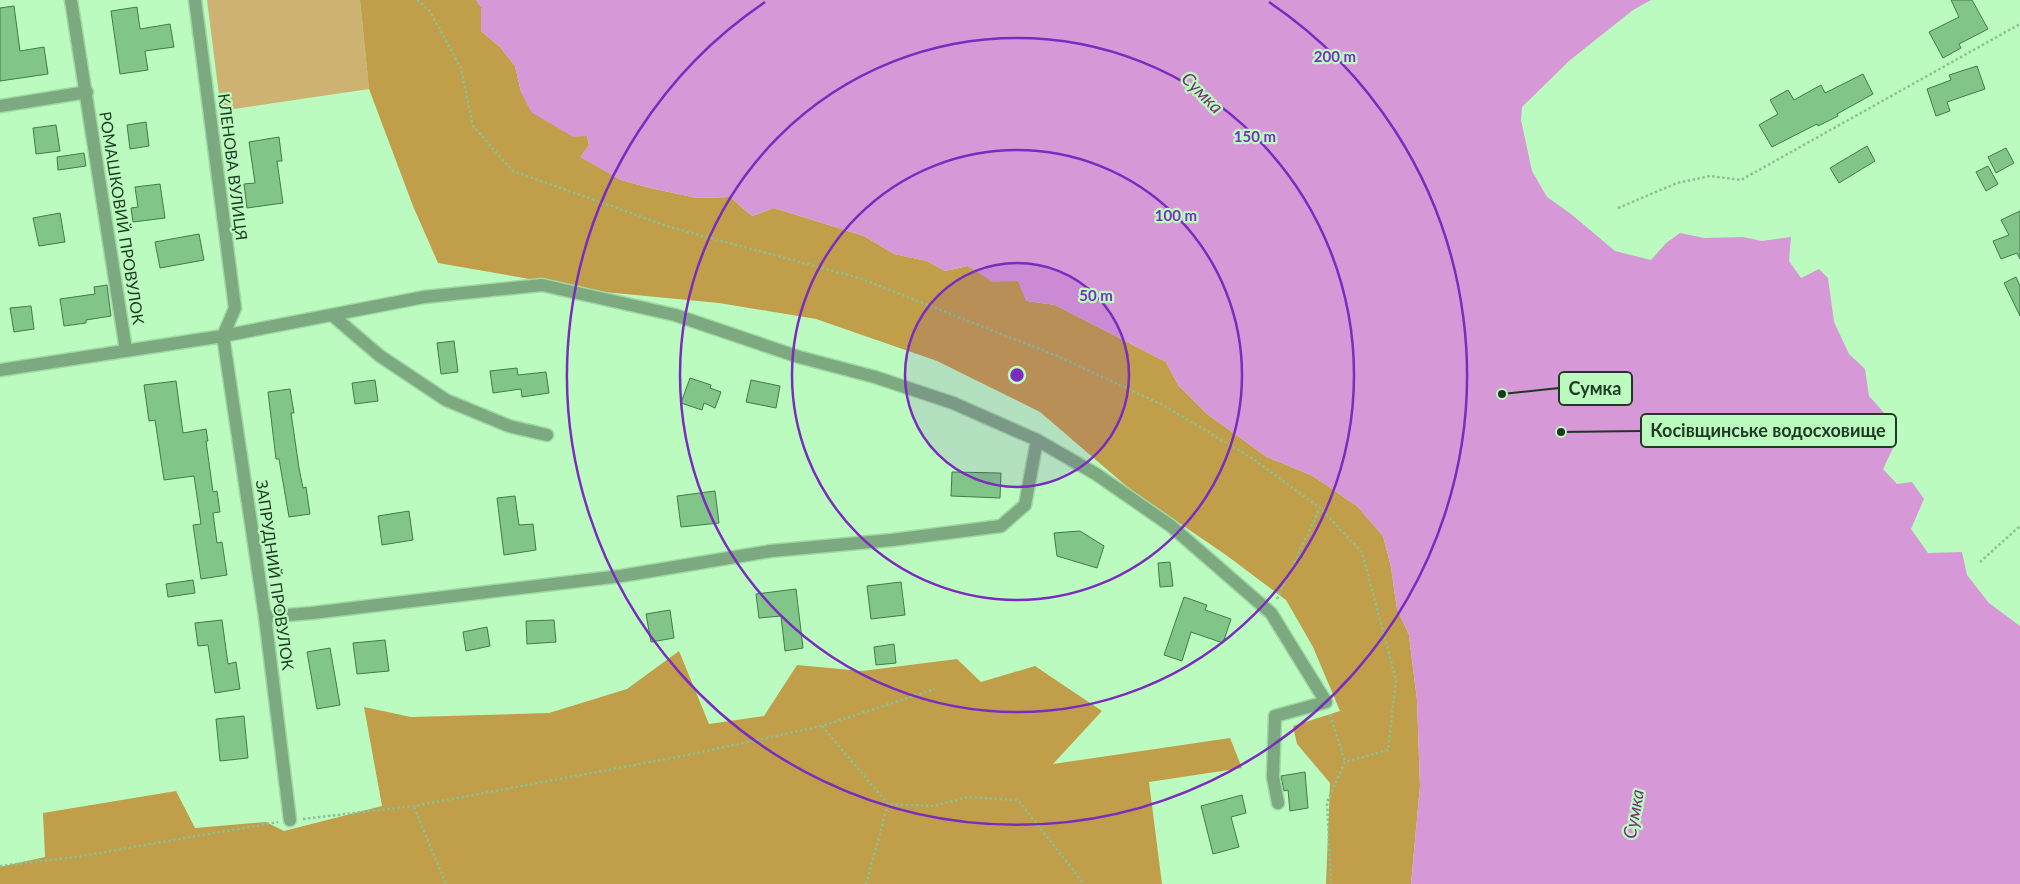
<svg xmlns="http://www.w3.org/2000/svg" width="2020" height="884" font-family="Lato,sans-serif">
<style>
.green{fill:#ceb272}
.forest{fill:#c19e49}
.water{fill:#d798d7}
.building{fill:#81c588;stroke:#407c48}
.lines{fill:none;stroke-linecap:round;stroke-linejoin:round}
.minor-casing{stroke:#9fd8a3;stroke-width:15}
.path{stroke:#8bc090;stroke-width:2.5;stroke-dasharray:2.5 2.5;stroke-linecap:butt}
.minor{stroke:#7ca980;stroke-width:12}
.ring{fill:none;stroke:#7b2cbf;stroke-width:2.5}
.labels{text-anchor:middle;stroke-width:4.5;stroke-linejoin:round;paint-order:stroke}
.street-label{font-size:16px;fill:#1e3821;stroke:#bbfbc0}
.water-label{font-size:18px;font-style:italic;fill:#772e79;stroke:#bbfbc0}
.centre{fill:#7b2cbf;stroke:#bbfbc0;stroke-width:2.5}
.ring-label{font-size:15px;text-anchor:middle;font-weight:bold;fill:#7b2cbf;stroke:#bbfbc0;stroke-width:4.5;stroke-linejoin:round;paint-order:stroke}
.leader{fill:none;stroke:#1e3821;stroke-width:2}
.callout-dot{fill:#1e3821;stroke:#bbfbc0;stroke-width:2}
.callout{fill:#bbfbc0;stroke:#1e3821;stroke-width:2}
.callout-label{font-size:18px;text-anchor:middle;font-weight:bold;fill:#1e3821}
</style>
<rect width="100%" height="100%" fill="#bbfbc0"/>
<path class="green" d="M 207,0 L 360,0 L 369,89 L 221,111 Z"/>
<path class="forest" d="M 360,0 L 476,0 L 481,7 L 481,31 L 500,47 L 515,66 L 521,92 L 587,136 L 589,145 L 581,157 L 621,180 L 650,188 L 697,198 L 730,197 L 752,216 L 774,208 L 864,236 L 894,254 L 927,261 L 945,271 L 968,266 L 993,281 L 1018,281 L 1027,301 L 1055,305 L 1166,362 L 1178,385 L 1207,414 L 1267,457 L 1313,476 L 1357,506 L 1383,536 L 1391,567 L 1397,609 L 1409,635 L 1417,700 L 1420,786 L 1411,884 L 1326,884 L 1330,783 L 1297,744 L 1293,726 L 1340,711 L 1313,647 L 1286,600 L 1226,555 L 1131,490 L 1040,412 L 937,361 L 816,319 L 719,303 L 604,292 L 438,263 L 413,206 L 369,89 Z
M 679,651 L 709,724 L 764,716 L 797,665 L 862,671 L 957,659 L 981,682 L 1035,666 L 1102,711 L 1053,764 L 1230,738 L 1242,768 L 1149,782 L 1162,884 L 0,884 L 0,867 L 45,857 L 43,813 L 176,791 L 195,828 L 266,822 L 284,831 L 382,806 L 364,707 L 411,717 L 549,713 L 627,689 Z"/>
<path class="water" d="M 476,0 L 1651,0 L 1633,10 L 1569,61 L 1522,107 L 1521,120 L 1532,171 L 1547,197 L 1571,214 L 1615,251 L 1651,260 L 1666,243 L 1680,233 L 1704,238 L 1743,237 L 1762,241 L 1791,237 L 1789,261 L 1801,278 L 1819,269 L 1828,278 L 1834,322 L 1849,354 L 1865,369 L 1869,396 L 1886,415 L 1893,448 L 1883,469 L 1897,484 L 1912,482 L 1924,499 L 1911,529 L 1928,553 L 1962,552 L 1967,575 L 1989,603 L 2020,626 L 2020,884 L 1411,884 L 1420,786 L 1417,700 L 1409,635 L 1397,609 L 1391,567 L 1383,536 L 1357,506 L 1313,476 L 1267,457 L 1207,414 L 1178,385 L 1166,362 L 1055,305 L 1026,301 L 1018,281 L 993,282 L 968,266 L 945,271 L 927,261 L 894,254 L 864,236 L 774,208 L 752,216 L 730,197 L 697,198 L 650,188 L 621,180 L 580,157 L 589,145 L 587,136 L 573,137 L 531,112 L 521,92 L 515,66 L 500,47 L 481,31 L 481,7 Z"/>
<path class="building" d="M 1951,0 L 1972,0 L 1988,29 L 1959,44 L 1961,48 L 1943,58 L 1929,32 L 1959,17 Z
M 14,6 L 20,51 L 44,47 L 48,74 L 0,81 L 0,8 Z
M 137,7 L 140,29 L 170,24 L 174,47 L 145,51 L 148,70 L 120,74 L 111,11 Z
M 1977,66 L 1985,89 L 1947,102 L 1950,111 L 1936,116 L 1927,89 L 1951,80 L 1949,75 Z
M 1863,74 L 1873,94 L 1837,114 L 1838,116 L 1818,126 L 1817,124 L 1772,147 L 1759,125 L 1778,114 L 1770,100 L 1788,90 L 1794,100 L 1821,85 L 1825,93 Z
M 146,122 L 149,146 L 130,149 L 127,125 Z
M 56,125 L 60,151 L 36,154 L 33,128 Z
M 279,137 L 282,161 L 277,161 L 283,203 L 247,208 L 244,184 L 255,183 L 249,142 Z
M 1867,146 L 1875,161 L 1839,183 L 1830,168 Z
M 2006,148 L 2014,163 L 1996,173 L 1988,157 Z
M 84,153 L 86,166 L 58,170 L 57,157 Z
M 1988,166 L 1998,184 L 1986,191 L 1976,172 Z
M 160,184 L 165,218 L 133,222 L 131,208 L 138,207 L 135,187 Z
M 2020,211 L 2020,259 L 2017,253 L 2001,259 L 1993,241 L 2009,235 L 2001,220 Z
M 60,213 L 65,242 L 39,246 L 33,218 Z
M 199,234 L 204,260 L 160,268 L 155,242 Z
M 2016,277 L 2020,286 L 2020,316 L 2004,283 Z
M 107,285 L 111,316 L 86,320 L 86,323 L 64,326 L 60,299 L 95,294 L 94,287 Z
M 31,306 L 34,329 L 14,332 L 10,308 Z
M 454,341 L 458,372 L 441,374 L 437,343 Z
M 517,368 L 518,375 L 546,372 L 549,393 L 522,397 L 521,389 L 493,393 L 490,371 Z
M 690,378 L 711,385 L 710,388 L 721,392 L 715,408 L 704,403 L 702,410 L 681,403 Z
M 375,380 L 378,401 L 355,404 L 352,383 Z
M 751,380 L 780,386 L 776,408 L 746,402 Z
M 176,381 L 183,433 L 206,429 L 208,441 L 206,441 L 213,492 L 217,491 L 220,512 L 213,513 L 217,543 L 222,542 L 227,575 L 201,579 L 193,525 L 201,524 L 194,476 L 164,480 L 155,420 L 149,421 L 144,385 Z
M 290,389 L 294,413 L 291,413 L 299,468 L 303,488 L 306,487 L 310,514 L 289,517 L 279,459 L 276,459 L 268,392 Z
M 952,472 L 1001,473 L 1000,498 L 951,496 Z
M 715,491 L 719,523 L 681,527 L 677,496 Z
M 515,496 L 519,525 L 533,524 L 536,550 L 504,555 L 497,498 Z
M 409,511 L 413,540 L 382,545 L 378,516 Z
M 1080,531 L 1104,546 L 1097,568 L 1057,556 L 1054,533 Z
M 1170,562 L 1173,586 L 1160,587 L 1158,563 Z
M 193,580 L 195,593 L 168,597 L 166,584 Z
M 901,582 L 905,615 L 871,619 L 867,586 Z
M 796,589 L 803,648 L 785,651 L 781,616 L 759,618 L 756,594 Z
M 1184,597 L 1207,605 L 1205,610 L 1231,619 L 1223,643 L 1191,632 L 1182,661 L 1164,655 Z
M 670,610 L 674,638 L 651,642 L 646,614 Z
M 222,620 L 228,664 L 236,662 L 240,689 L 215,693 L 208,645 L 198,646 L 195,623 Z
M 554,620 L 556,642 L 527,644 L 526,621 Z
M 487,627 L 490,646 L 466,651 L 463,632 Z
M 385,640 L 389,671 L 357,674 L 353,643 Z
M 894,644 L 896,663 L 876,665 L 874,647 Z
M 330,648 L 340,705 L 317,709 L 307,652 Z
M 244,716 L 248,758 L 220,761 L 216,719 Z
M 1305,772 L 1308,808 L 1290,811 L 1288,790 L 1284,791 L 1281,776 Z
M 1242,795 L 1246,813 L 1231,817 L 1239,847 L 1213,854 L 1201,806 Z"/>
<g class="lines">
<g class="minor-casing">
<path id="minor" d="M 71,0 L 126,350
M 195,0 L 235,308 L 223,336 L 265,617 L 290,820
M 0,106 L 87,92
M 332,315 L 380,356 L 446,400 L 509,426 L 547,435
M 0,370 L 223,336 L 424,297 L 542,285 L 675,315 L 799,357 L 875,377 L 953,403 L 1037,440 L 1096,474 L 1171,526 L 1271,613 L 1326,702 L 1275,716 L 1273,777 L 1278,803
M 265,617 L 312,613 L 621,576 L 771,551 L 892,540 L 1001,526 L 1025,505 L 1037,440"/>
</g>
<path class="path" d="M 417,0 L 429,10 L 461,68 L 473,126 L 513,171 L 670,227 L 859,278 L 1057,356 L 1161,404 L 1252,458 L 1320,508 L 1362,552 L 1396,680 L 1388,750 L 1345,762 L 1327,802 L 1331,884
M 1618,208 L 1677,183 L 1710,176 L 1741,180 L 2020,24
M 1980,562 L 2020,526
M 1277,599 L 1320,508
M 1330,715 L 1345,762
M 822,726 L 888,804 L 933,806 L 968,797 L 1018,800 L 1084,884
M 414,807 L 446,884
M 303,819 L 414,806 L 688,755 L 822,726 L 935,689
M 0,866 L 76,857 L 278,822
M 866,884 L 888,804"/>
<use href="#minor" class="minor"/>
</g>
<circle cx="1017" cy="375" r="112" fill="#7b2cbf" fill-opacity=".12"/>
<g class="ring">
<circle cx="1017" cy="375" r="112"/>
<circle cx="1017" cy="375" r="225"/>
<circle cx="1017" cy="375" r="337"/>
<path d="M1269 2A450 450 0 1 1 765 2"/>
</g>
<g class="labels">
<g class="street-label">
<text transform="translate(233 167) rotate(83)" y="6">КЛЕНОВА ВУЛИЦЯ</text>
<text transform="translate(122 218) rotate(81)" y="6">РОМАШКОВИЙ ПРОВУЛОК</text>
<text transform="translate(275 575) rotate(82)" y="6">ЗАПРУДНИЙ ПРОВУЛОК</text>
</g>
<g class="water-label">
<text transform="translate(1202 93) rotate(45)" y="6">Сумка</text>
<text transform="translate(1634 814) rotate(-80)" y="6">Сумка</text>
</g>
</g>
<circle cx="1017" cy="375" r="8" class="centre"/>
<g class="ring-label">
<text x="1335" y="62">200 m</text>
<text x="1255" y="142">150 m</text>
<text x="1176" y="221">100 m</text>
<text x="1096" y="301">50 m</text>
</g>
<path class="leader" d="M1502 394L1559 388M1561 432L1641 431"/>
<g class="callout-dot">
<circle cx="1502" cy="394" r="5"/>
<circle cx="1561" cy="432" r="5"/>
</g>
<g class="callout">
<rect x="1559" y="372" width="73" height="33" rx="5"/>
<rect x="1641" y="414" width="255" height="33" rx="5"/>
</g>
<g class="callout-label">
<text x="1595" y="395">Сумка</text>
<text x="1768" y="437">Косівщинське водосховище</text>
</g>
</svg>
